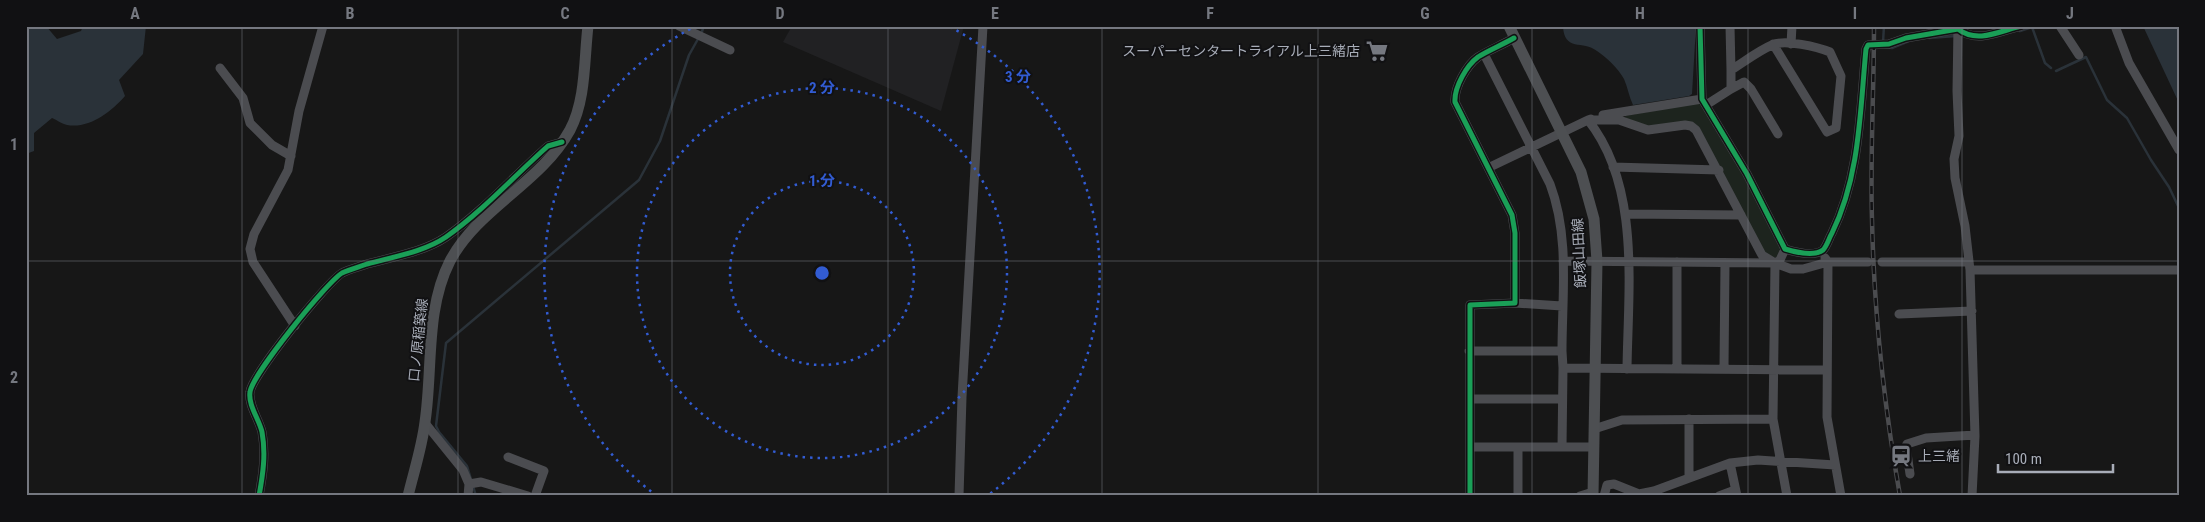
<svg xmlns="http://www.w3.org/2000/svg" width="2205" height="522" font-family="'Roboto Condensed','Noto Sans JP',sans-serif">
<style>
.built{fill:#212123}
.green{fill:#1d241e}
.water{fill:#2a3239}
.lines{fill:none;stroke-linecap:round;stroke-linejoin:round}
.stream{stroke:#2a3239;stroke-width:2.5}
.minor{stroke:#4b4c50;stroke-width:9}
.major{stroke:#4d4f52;stroke-width:11}
.rail-casing{stroke:#4b4c4f;stroke-width:4.5}
.rail{stroke:#111113;stroke-width:2.5;stroke-dasharray:8;stroke-linecap:butt}
.cycleway-casing{stroke:#111113;stroke-width:8}
.cycleway{stroke:#1a9f57;stroke-width:5}
.grid{fill:none;stroke:#757880;stroke-width:1;stroke-opacity:0.55}
.ring{fill:none;stroke:#325cd3;stroke-width:2.5;stroke-dasharray:2.5 5}
.labels{text-anchor:middle;stroke-width:4;stroke-linejoin:round;paint-order:stroke}
.poi-label{font-size:14px;fill:#a8adb8;stroke:#111113;text-anchor:end}
.street-label{font-size:14px;fill:#a8adb8;stroke:#111113}
.centre{fill:#325cd3;stroke:#111113;stroke-width:2.5}
.ring-label{font-size:15px;text-anchor:middle;font-weight:bold;fill:#325cd3;stroke:#111113;stroke-width:4;stroke-linejoin:round;paint-order:stroke}
.neatline{fill:none;stroke:#757880;stroke-width:2}
.grid-label{font-size:16px;text-anchor:middle;font-weight:bold;fill:#757880}
</style>
<rect width="100%" height="100%" fill="#171717"/>
<path class="built" d="M 792,26 L 964,26 L 941,111 L 783,42 Z"/>
<path class="green" d="M 1697,103 L 1703,106 L 1735,159 L 1780,249 L 1777,257 L 1774,258 L 1767,256 L 1695,125 L 1649,128 L 1626,120 L 1625,116 Z"/>
<path class="water" d="M 26,26 L 46,26 L 57,39 L 81,31 L 83,26 L 146,26 L 143,54 L 119,80 L 125,96 C 111,112 89,129 67,125 C 62,124 57,120 52,118 L 34,133 L 34,151 L 26,154 Z
M 1563,26 L 1696,26 L 1692,94 L 1689,96 L 1633,105 C 1629,97 1628,88 1624,79 C 1618,68 1607,58 1597,51 C 1583,40 1564,52 1563,26 Z
M 2143,26 L 2179,26 L 2179,103 Z"/>
<g class="lines">
<path class="stream" d="M 2020,31 L 2032,27 L 2045,63 L 2051,68
M 701,34 L 704,26
M 1929,38 L 1956,36
M 1883,42 L 1884,26
M 1884,47 L 1892,48 L 1909,41
M 2056,71 L 2086,57 L 2107,100 L 2127,118 L 2151,160 L 2169,187 L 2179,208
M 476,496 L 467,466 L 439,432 L 436,426 L 446,343 L 639,180 L 660,141 L 689,55 L 698,39"/>
<path class="minor" d="M 679,26 L 730,50
M 1700,26 L 1702,99 L 1747,174 L 1785,249 C 1795,252 1814,257 1823,250 C 1827,246 1829,238 1832,233 C 1860,176 1860,111 1866,49 L 1868,45 L 1889,44 L 1906,38 L 1958,29 C 1977,44 2000,31 2021,26
M 1730,26 L 1731,70
M 1958,26 L 1957,91 L 1959,136 L 1954,159 L 1955,178 L 1965,226 L 1970,270 L 1975,436 L 1972,496
M 2060,26 L 2079,55
M 2115,26 L 2129,63 L 2179,150
M 1791,44 L 1792,26
M 1484,54 L 1550,184 C 1570,237 1562,295 1562,351
M 220,68 L 243,98 L 250,123 L 272,145 L 291,156
M 1731,89 L 1744,82 L 1751,89 L 1778,134
M 1706,105 L 1731,89 L 1731,70 C 1744,62 1758,51 1772,45 C 1785,39 1818,47 1830,52 L 1841,76 L 1836,128 L 1827,132 L 1773,44
M 1603,115 L 1702,99
M 1591,119 L 1588,120 C 1641,186 1628,290 1627,369
M 1490,167 L 1588,120 L 1619,120 L 1648,130 L 1685,125 L 1691,126 L 1696,130 L 1762,255 L 1775,263 L 1791,269 L 1803,269 L 1828,262 L 1868,262
M 1613,167 L 1719,170
M 1625,214 L 1741,215
M 1825,258 L 1828,262 L 1827,417 L 1841,496
M 1563,261 L 1775,263 L 1780,260 L 1785,249
M 1882,262 L 1969,262
M 1775,263 L 1773,419 L 1787,496
M 1970,270 L 2179,270
M 1515,303 L 1562,306
M 1899,314 L 1972,311
M 295,326 L 253,262 L 250,249 L 254,234 L 288,170 L 299,111 L 323,26
M 1469,351 L 1562,351 L 1563,368 L 1827,370
M 1724,368 L 1725,263
M 1677,369 L 1677,262
M 1470,399 L 1562,399
M 425,423 L 463,470 L 469,484 L 481,482 L 528,496
M 1594,429 L 1622,420 L 1773,419
M 1470,447 L 1594,447
M 1518,447 L 1518,496
M 1562,447 L 1563,368
M 508,457 L 544,471 L 535,496
M 1730,463 L 1737,496
M 1910,474 L 1906,446 L 1907,444 L 1926,438 L 1975,435
M 1689,477 L 1689,419
M 259,496 C 263,474 266,454 262,432 C 259,419 248,405 250,392 C 252,375 326,283 342,273 C 350,269 359,267 367,264 C 392,257 424,252 446,237 C 483,211 514,176 548,146 L 562,142
M 468,496 L 469,484
M 959,496 L 962,397 L 983,26
M 1470,496 L 1470,305 L 1515,303 L 1515,233 L 1512,215 L 1455,102 C 1454,87 1467,65 1478,57 C 1489,50 1502,45 1514,38
M 1580,496 L 1593,492
M 1604,496 L 1607,485 L 1614,484 L 1639,494 L 1654,491 L 1730,463 L 1758,460 L 1835,465
M 1719,496 L 1735,490"/>
<path class="major" d="M 1509,26 L 1581,172 L 1594,219 L 1597,261 L 1593,496
M 408,496 C 414,471 422,447 425,422 C 433,369 425,310 450,261 C 478,208 541,183 570,130 C 586,100 584,60 588,26"/>
<g class="rail-casing">
<path id="rail" d="M 1874,26 C 1874,91 1870,156 1872,220 C 1874,313 1884,405 1900,496"/>
</g>
<use href="#rail" class="rail"/>
<g class="cycleway-casing">
<path id="cycleway" d="M 1700,26 L 1702,99 L 1747,174 L 1785,249 C 1795,252 1814,257 1823,250 C 1827,246 1829,238 1832,233 C 1860,176 1860,111 1866,49 L 1868,45 L 1889,44 L 1906,38 L 1958,29 C 1977,44 2000,31 2021,26
M 259,496 C 263,474 266,454 262,432 C 259,419 248,405 250,392 C 252,375 326,283 342,273 C 350,269 359,267 367,264 C 392,257 424,252 446,237 C 483,211 514,176 548,146 L 562,142
M 1470,496 L 1470,305 L 1515,303 L 1515,233 L 1512,215 L 1455,102 C 1454,87 1467,65 1478,57 C 1489,50 1502,45 1514,38"/>
</g>
<use href="#cycleway" class="cycleway"/>
</g>
<path class="grid" d="M 242,26 L 242,496M 458,26 L 458,496M 672,26 L 672,496M 888,26 L 888,496M 1102,26 L 1102,496M 1318,26 L 1318,496M 1532,26 L 1532,496M 1748,26 L 1748,496M 1962,26 L 1962,496M 26,261 L 2179,261"/>
<g class="ring">
<circle cx="822" cy="273" r="92"/>
<circle cx="822" cy="273" r="185"/>
<path d="M657 496A277 277 0 0 1 694 27M950 27A277 277 0 0 1 987 496"/>
</g>
<defs>
<g id="supermarket-bare" transform="scale(1.725)"><path d="M-6-5.5h2.5l.6 2H6L4.5 2H-2.5L-4.4-4H-6ZM-1.5 3.2a1.3 1.3 0 1 0 .1 0ZM3 3.2a1.3 1.3 0 1 0 .1 0Z" fill="#757880" stroke="#111113" stroke-width="2.5" paint-order="stroke"/></g>
<g id="station-bare" transform="scale(1.725)"><path d="M-3-6H3Q5-6 5-4V2Q5 4 3 4L4.5 6H3L1.5 4h-3L-3 6H-4.5L-3 4Q-5 4-5 2V-4Q-5-6-3-6ZM-3.5-4v3h7v-3ZM-3.5 1v1.5H-2V1ZM2 1v1.5H3.5V1Z" fill="#757880" stroke="#111113" stroke-width="2.5" paint-order="stroke"/></g>
</defs>
<g fill-rule="evenodd">
<use href="#supermarket-bare" x="1377" y="51"/>
<use href="#station-bare" x="1901" y="456"/>
</g>
<g class="labels">
<g class="poi-label">
<text x="1360" y="56">スーパーセンタートライアル上三緒店</text>
<text x="1918" y="461" text-anchor="start">上三緒</text>
</g>
<g class="street-label">
<text transform="translate(1579 253) rotate(-93)" y="5">飯塚山田線</text>
<text transform="translate(418 340) rotate(-84)" y="5">口ノ原稲築線</text>
</g>
</g>
<circle cx="822" cy="273" r="8" class="centre"/>
<g class="ring-label">
<text x="1018" y="82">3 分</text>
<text x="822" y="93">2 分</text>
<text x="822" y="186">1 分</text>
</g>
<rect width="2205" height="522" fill="none" stroke="#111113" stroke-width="55"/>
<path d="M1998 464v8h115v-8" fill="none" stroke="#a8adb8" stroke-width="2.5"/>
<text x="2005" y="464" font-size="15" fill="#a8adb8" stroke="#111113" stroke-width="4" paint-order="stroke">100 m</text>
<rect x="28" y="28" width="2150" height="466" class="neatline"/>
<g class="grid-label">
<text x="135" y="19">A</text>
<text x="350" y="19">B</text>
<text x="565" y="19">C</text>
<text x="780" y="19">D</text>
<text x="995" y="19">E</text>
<text x="1210" y="19">F</text>
<text x="1425" y="19">G</text>
<text x="1640" y="19">H</text>
<text x="1855" y="19">I</text>
<text x="2070" y="19">J</text>
<text x="14" y="150">1</text>
<text x="14" y="383">2</text>
</g>
</svg>
